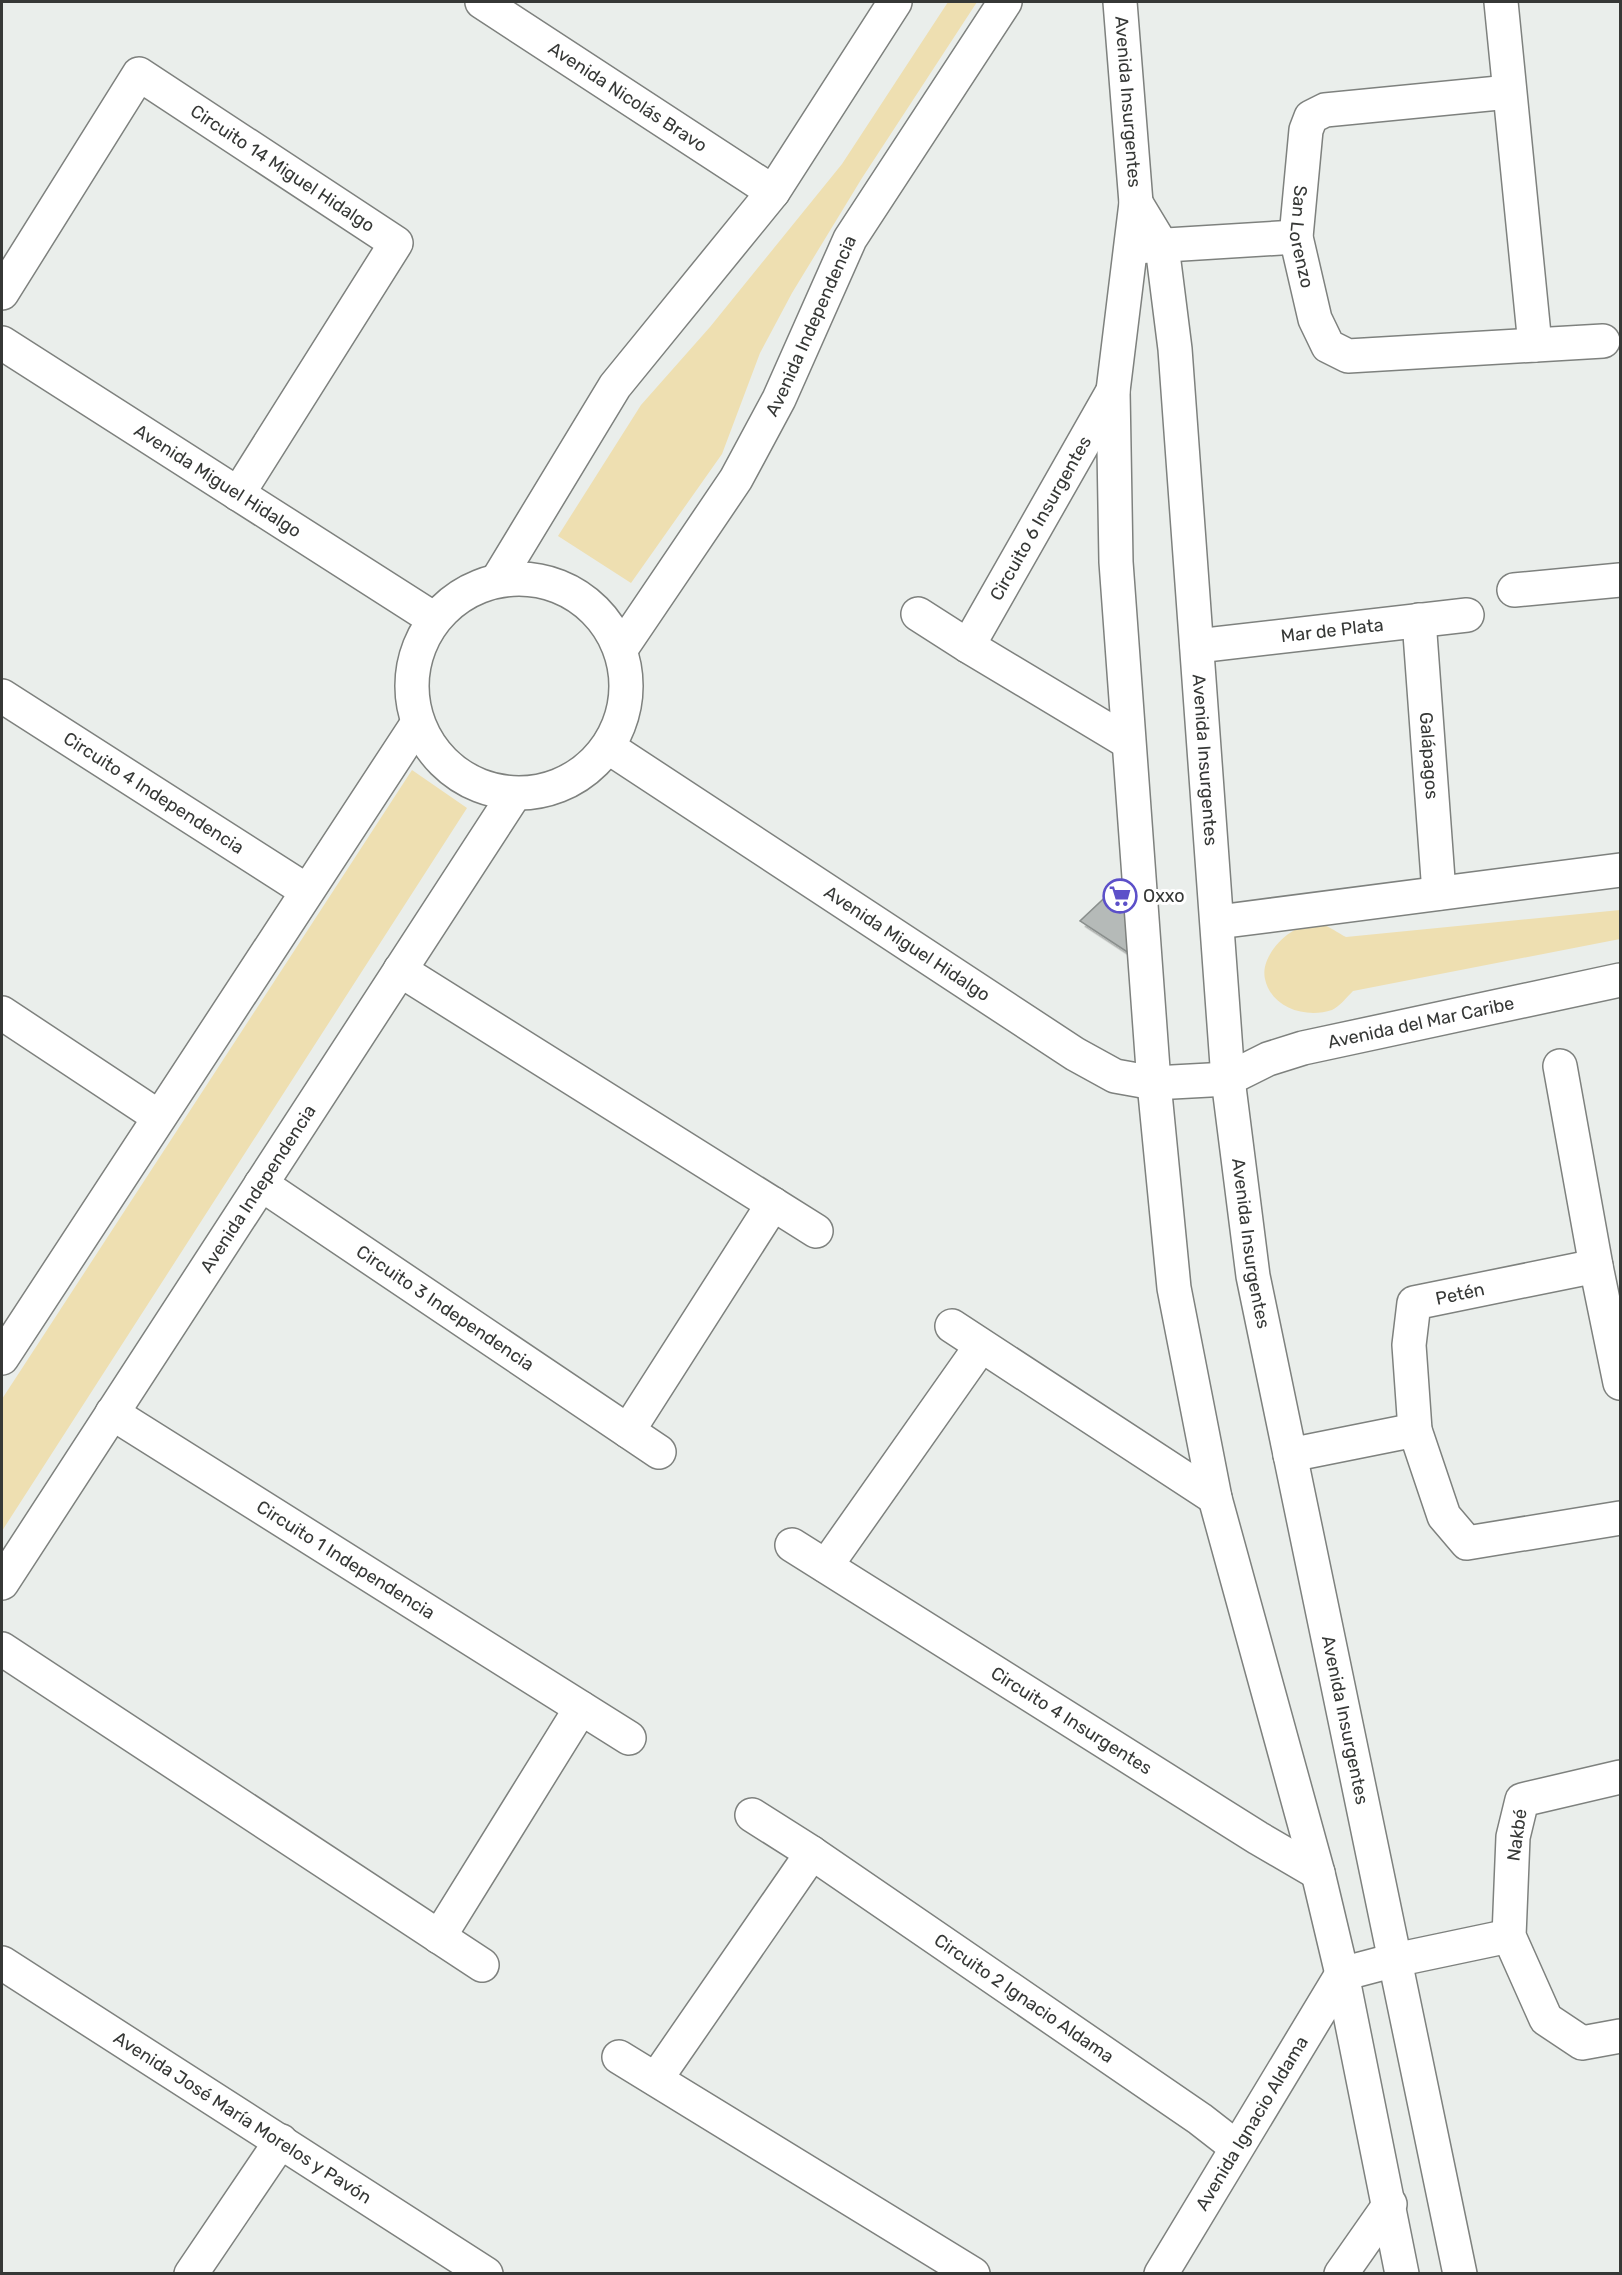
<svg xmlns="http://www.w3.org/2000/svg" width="1622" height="2275" font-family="Rubik,sans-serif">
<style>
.green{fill:#eedfb1}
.building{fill:#b5bab8;stroke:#8a8f8d;stroke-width:1.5;filter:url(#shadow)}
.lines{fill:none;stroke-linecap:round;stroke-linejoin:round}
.street-casing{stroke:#7e817e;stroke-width:36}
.secondary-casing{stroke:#7e817e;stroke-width:36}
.street{stroke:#fff;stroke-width:33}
.secondary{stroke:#fff;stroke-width:33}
.labels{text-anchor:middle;stroke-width:6;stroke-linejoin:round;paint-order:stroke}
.street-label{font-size:18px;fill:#363836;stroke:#fff}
.poi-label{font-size:18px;fill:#363836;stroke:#fff;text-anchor:start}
</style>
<defs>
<filter id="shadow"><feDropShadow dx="5.5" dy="5.5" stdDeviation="0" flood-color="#0004"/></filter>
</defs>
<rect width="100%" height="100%" fill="#eaeeeb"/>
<path class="green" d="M 948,2 L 977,2 L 862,178 L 792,293 L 760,353 L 722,454 L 631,583 L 558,536 L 641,405 L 710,327 L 842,164 Z
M 412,770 L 467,808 L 2,1531 L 2,1399 Z
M 1620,910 L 1620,939 L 1353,991 C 1347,997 1339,1007 1332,1010 C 1306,1019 1271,1008 1265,979 C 1259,953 1296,919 1321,924 C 1329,926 1338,933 1346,937 Z"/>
<path class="building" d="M 1133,871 L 1135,957 L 1080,921 Z"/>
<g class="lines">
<g class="street-casing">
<g id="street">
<path id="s1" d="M 482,2 L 773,192"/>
<path d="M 1501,2 L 1535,345"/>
<path id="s2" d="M 1509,92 L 1325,110 L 1311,117 L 1306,130 L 1296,237 L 1315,319 L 1328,346 L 1348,356 L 1603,341"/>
<path d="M 1134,247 L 1296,237"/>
<path id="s3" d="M 2,293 L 139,74 L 396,243 L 238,494"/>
<path d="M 1514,590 L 1620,580"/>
<path d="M 918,614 L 968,646 L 1128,742"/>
<path id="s4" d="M 1419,620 L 1439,893"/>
<path id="s5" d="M 968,646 L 1113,391"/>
<path id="s6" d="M 1197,646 L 1467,615"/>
<path id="s7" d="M 2,696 L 307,891"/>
<path d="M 1218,922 L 1620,870"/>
<path d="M 400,970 L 816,1231"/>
<path d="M 2,1013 L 159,1117"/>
<path d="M 1560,1066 L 1596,1266 L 1620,1383"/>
<path id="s8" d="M 1228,1079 L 1268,1059 L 1303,1048 L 1620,980"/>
<path id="s9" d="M 261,1184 L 659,1452"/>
<path d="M 1596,1266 L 1414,1303 L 1409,1345 L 1415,1430 L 1444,1516 L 1467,1543 L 1620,1518"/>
<path d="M 952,1326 L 1215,1498"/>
<path id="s10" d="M 112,1413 L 629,1738"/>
<path d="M 628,1431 L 773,1204"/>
<path d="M 1290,1455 L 1415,1430"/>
<path id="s11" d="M 792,1545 L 1258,1838 L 1318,1873"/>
<path d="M 826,1566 L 981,1346"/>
<path d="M 2,1649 L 482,1965"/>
<path d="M 1620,1777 L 1522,1800 L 1513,1837 L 1509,1936 L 1546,2019 L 1582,2043 L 1620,2036"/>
<path id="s12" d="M 752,1815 L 812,1853 L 1200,2119 L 1236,2147"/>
<path d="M 439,1937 L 581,1708"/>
<path id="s13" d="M 2,1963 L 486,2274"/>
<path d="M 619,2057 L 973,2274"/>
<path d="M 656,2079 L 812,1853"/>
<path d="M 191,2274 L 281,2141"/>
<path id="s14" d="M 1161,2274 L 1342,1974 L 1395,1960 L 1509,1936"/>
<path d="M 1341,2274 L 1390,2204"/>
</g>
</g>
<g class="secondary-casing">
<g id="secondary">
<path id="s15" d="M 1120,2 L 1136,203 L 1113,391 L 1116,562 L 1154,1083 L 1174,1288 L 1215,1498 L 1318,1873 L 1342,1974 L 1402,2274"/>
<path id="s16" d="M 1136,203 L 1162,246 L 1175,349 L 1228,1079 L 1253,1276 L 1460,2274"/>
<path id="s17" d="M 2,343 L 434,619"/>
<circle cx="519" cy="686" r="107"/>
<path d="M 498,579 L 615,386 L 773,192 L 895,2"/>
<path id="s18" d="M 621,649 L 736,479 L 779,399 L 850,239 L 1005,2"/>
<path id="s19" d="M 608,747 L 1075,1054 L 1115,1076 L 1154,1083 L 1228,1079"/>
<path d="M 2,1358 L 417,724"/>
<path id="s20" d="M 2,1583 L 514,795"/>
</g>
</g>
<use href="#street" class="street"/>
<use href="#secondary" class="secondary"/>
</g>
<defs>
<g id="supermarket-ring" transform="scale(1.725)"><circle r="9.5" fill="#fff" stroke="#5c50c9" stroke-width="1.5"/><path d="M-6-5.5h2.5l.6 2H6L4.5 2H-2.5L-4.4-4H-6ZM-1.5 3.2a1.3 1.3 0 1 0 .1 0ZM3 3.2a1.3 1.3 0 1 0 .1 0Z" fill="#5c50c9"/></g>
</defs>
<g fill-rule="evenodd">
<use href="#supermarket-ring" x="1120" y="896"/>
</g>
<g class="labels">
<g class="street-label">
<text dy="6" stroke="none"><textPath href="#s1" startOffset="174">Avenida Nicolás Bravo</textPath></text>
<text dy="6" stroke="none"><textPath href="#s15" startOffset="100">Avenida Insurgentes</textPath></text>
<text dy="6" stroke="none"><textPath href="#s3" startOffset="430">Circuito 14 Miguel Hidalgo</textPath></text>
<text dy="6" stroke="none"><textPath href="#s2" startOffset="322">San Lorenzo</textPath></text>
<text dy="6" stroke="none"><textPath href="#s18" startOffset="376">Avenida Independencia</textPath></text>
<text dy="6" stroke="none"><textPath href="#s17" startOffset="256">Avenida Miguel Hidalgo</textPath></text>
<text dy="6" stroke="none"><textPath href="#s5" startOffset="147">Circuito 6 Insurgentes</textPath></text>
<text dy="6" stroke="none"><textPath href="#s6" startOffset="136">Mar de Plata</textPath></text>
<text dy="6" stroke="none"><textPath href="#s4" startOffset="136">Galápagos</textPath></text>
<text dy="6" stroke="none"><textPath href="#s16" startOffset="566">Avenida Insurgentes</textPath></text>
<text dy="6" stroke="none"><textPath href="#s7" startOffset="180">Circuito 4 Independencia</textPath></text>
<text dy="6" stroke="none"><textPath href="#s19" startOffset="358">Avenida Miguel Hidalgo</textPath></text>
<text dy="6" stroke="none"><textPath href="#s8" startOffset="202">Avenida del Mar Caribe</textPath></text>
<text dy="6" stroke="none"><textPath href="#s20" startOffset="470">Avenida Independencia</textPath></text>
<text dy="6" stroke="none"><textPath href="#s16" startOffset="1052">Avenida Insurgentes</textPath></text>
<text transform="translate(1460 1294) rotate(-12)" y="6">Petén</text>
<text dy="6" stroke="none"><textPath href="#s9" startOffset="222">Circuito 3 Independencia</textPath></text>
<text dy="6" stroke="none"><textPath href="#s10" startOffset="276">Circuito 1 Independencia</textPath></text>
<text dy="6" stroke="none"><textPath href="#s16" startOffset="1538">Avenida Insurgentes</textPath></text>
<text dy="6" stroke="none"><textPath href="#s11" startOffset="330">Circuito 4 Insurgentes</textPath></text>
<text transform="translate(1517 1835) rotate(-82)" y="6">Nakbé</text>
<text dy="6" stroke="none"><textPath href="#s12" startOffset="328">Circuito 2 Ignacio Aldama</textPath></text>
<text dy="6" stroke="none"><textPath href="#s13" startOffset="286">Avenida José María Morelos y Pavón</textPath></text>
<text dy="6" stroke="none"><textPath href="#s14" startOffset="176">Avenida Ignacio Aldama</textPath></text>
</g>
<g class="poi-label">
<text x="1143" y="902">Oxxo</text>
</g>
</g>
<rect width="1622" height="2275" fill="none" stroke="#363836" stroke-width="6"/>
</svg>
